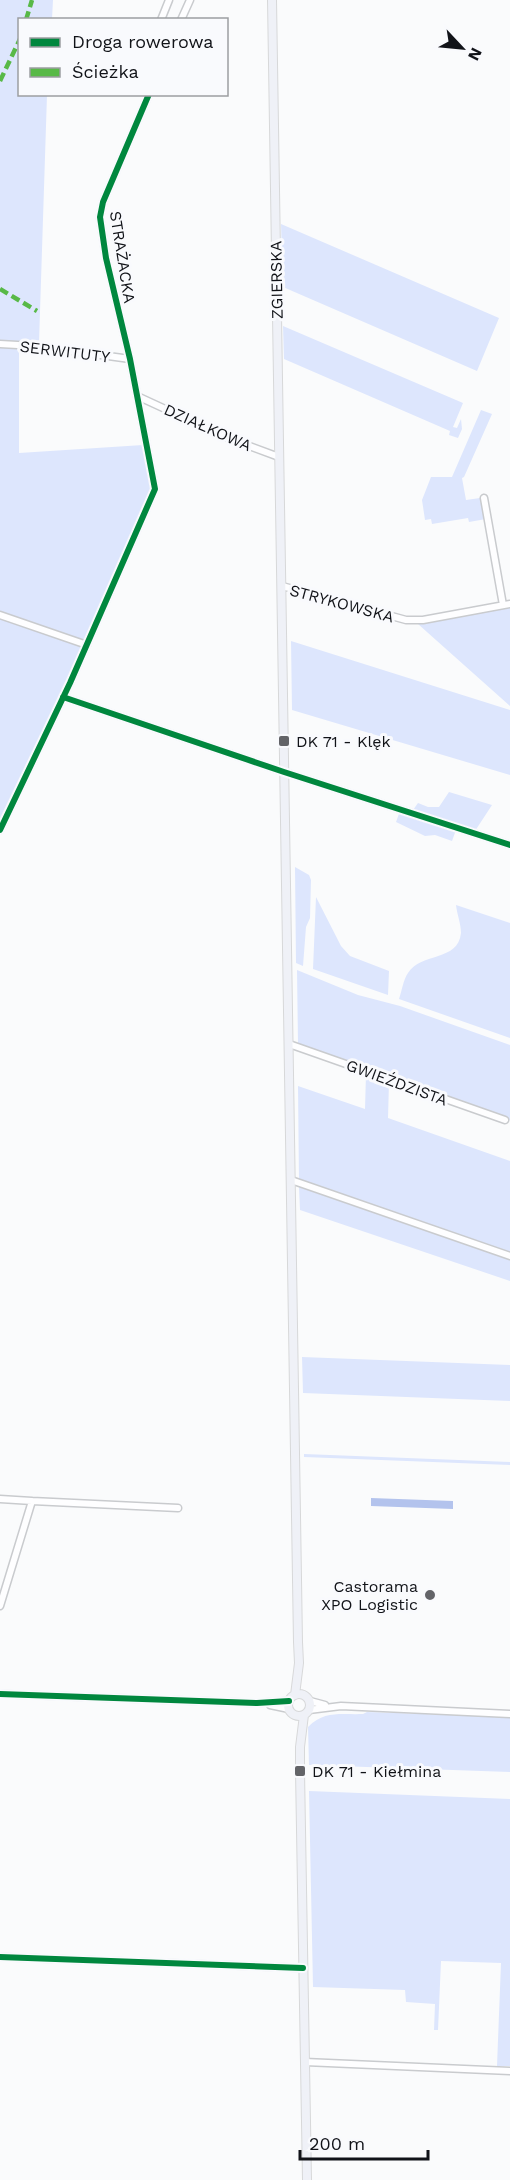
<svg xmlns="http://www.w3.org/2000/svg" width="510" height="2180" font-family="'Work Sans',sans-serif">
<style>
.green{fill:#dde6fd}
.water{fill:#b3c3ed}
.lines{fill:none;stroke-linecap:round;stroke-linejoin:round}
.minor-casing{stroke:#c9cbce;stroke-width:9}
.major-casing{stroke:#d7d8d9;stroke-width:10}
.minor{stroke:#fefeff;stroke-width:6}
.major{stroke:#eff1f7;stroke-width:8}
.quiet{stroke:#58b947;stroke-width:4.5;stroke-dasharray:9 4.5;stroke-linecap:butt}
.cycleway-casing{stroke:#f9fafd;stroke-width:10}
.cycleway{stroke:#00873e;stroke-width:6}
.poi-dot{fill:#636468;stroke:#f9fafd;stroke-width:2}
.labels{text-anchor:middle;stroke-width:6;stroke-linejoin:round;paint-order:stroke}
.street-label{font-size:16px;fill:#111318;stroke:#f9fafd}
.poi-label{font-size:16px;fill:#111318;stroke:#f9fafd;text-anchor:start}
</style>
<rect width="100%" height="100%" fill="#fafbfc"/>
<path class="green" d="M 0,0 L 53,0 L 52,19 L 20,20 L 20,94 L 47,95 L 39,343 L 19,343 L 19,453 L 143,445 L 153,491 L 86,643 L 28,762 L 0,824 Z
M 281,224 L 499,318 L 477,371 L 283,287 Z
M 283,326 L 463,403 L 453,427 L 457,428 L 461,419 L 462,429 L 458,438 L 449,435 L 450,431 L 284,359 Z
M 481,410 L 492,414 L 464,477 L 462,478 L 466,500 L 480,498 L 481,503 L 483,503 L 486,519 L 469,522 L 468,518 L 432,524 L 431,519 L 425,520 L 422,500 L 431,477 L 452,477 Z
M 510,606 L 510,706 L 418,624 Z
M 291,641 L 510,710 L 510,775 L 292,710 Z
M 449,792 L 492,805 L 475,831 L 413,810 L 418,803 L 428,807 L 439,807 Z
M 400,811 L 456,830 L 452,841 L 435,835 L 425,836 L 396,822 Z
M 295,867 L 309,875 L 311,880 L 310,918 L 306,927 L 303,966 L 296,963 Z
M 316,897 L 341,946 L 350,956 L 389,971 L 388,995 L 313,969 Z
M 456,905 L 510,923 L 510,1038 L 399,999 C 402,991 403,980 408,973 C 421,952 458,962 461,933 C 461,924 457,914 456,905 Z
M 297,970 L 358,995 L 400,1006 L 510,1045 L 510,1120 L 298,1044 Z
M 366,1074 L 389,1082 L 388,1118 L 510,1161 L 510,1254 L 299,1182 L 298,1086 L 365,1109 Z
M 299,1187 L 510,1260 L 510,1281 L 300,1210 Z
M 302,1357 L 510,1365 L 510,1401 L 303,1393 Z
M 304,1454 L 510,1462 L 510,1465 L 304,1457 Z
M 367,1712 L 510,1717 L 510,1772 L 309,1765 L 308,1727 C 325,1710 341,1715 363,1714 Z
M 309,1791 L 510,1799 L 510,2066 L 497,2066 L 501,1963 L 441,1961 L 438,2030 L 434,2030 L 435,2004 L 406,2002 L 405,1990 L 313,1987 Z"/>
<path class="water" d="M 371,1498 L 453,1501 L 453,1509 L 371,1506 Z"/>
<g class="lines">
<g class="minor-casing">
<path id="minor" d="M 161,20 L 169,0
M 181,20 L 190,0
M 0,344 L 35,346 L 130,359
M 137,396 L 228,438 L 279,457
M 484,498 L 503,605
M 282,586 L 406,620 L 423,620 L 510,604
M 0,615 L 87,645
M 63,697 L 284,772 L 510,845
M 0,830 L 70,683 L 155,489 L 130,359 L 106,258 L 100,217 L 103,202 L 149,94
M 289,1044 L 505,1120
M 291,1180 L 510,1256
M 0,1499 L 32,1501 L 0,1606
M 32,1501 L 178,1508
M 0,1694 L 257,1703 L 289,1701
M 310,1701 L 325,1705
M 270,1705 L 289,1709
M 309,1710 L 341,1706 L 510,1714
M 0,1957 L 303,1968
M 305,2062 L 510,2071"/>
</g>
<g class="major-casing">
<path id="major" d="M 272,0 L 298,1642 L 299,1663 L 295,1695
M288 1705a11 11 0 1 1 22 0a11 11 0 1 1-22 0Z
M 304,1715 L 300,1747 L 300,1771 L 307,2180"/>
</g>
<use href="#minor" class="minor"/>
<use href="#major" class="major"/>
<path class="quiet" d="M 26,20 L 32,0
M 0,81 L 20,39
M 0,289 L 37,311"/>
<g class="cycleway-casing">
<path id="cycleway" d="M 63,697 L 284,772 L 510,845
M 0,830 L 70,683 L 155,489 L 130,359 L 106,258 L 100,217 L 103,202 L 149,94
M 0,1694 L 257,1703 L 289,1701
M 0,1957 L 303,1968"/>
</g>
<use href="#cycleway" class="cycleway"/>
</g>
<g class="poi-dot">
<rect x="278" y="735" width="12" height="12" rx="3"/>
<circle cx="430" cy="1595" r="6"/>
<rect x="294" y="1765" width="12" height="12" rx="3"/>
</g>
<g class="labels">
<g class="street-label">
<text transform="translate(123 257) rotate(81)" y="6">STRAŻACKA</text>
<text transform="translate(276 280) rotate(-91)" y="6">ZGIERSKA</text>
<text transform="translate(65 351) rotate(7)" y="6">SERWITUTY</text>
<text transform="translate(208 427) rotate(24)" y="6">DZIAŁKOWA</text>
<text transform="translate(342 603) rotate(15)" y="6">STRYKOWSKA</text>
<text transform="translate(397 1082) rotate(20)" y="6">GWIEŹDZISTA</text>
</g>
<g class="poi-label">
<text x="296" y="747">DK 71 - Klęk</text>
<text x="418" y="1592" text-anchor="end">Castorama<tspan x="418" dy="18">XPO Logistic</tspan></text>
<text x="312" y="1777">DK 71 - Kiełmina</text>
</g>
</g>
<rect x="18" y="18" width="210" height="78" fill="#f9fafd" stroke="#9c9ea1" stroke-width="1.5"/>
<rect x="30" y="38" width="30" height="9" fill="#00873e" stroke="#9c9ea1" stroke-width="1.5"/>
<text x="72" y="48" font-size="18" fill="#111318">Droga rowerowa</text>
<rect x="30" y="68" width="30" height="9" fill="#58b947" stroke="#9c9ea1" stroke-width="1.5"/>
<text x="72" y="78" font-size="18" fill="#111318">Ścieżka</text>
<g transform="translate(462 48) rotate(116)" stroke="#f9fafd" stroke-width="4.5" paint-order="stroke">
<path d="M0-4.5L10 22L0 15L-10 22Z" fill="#111318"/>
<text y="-9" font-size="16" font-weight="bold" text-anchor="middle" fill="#111318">N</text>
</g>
<path d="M300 2150v9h128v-9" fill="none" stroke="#111318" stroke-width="3"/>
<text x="309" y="2150" font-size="18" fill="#111318" stroke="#f9fafd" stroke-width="4.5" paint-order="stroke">200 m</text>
</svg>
